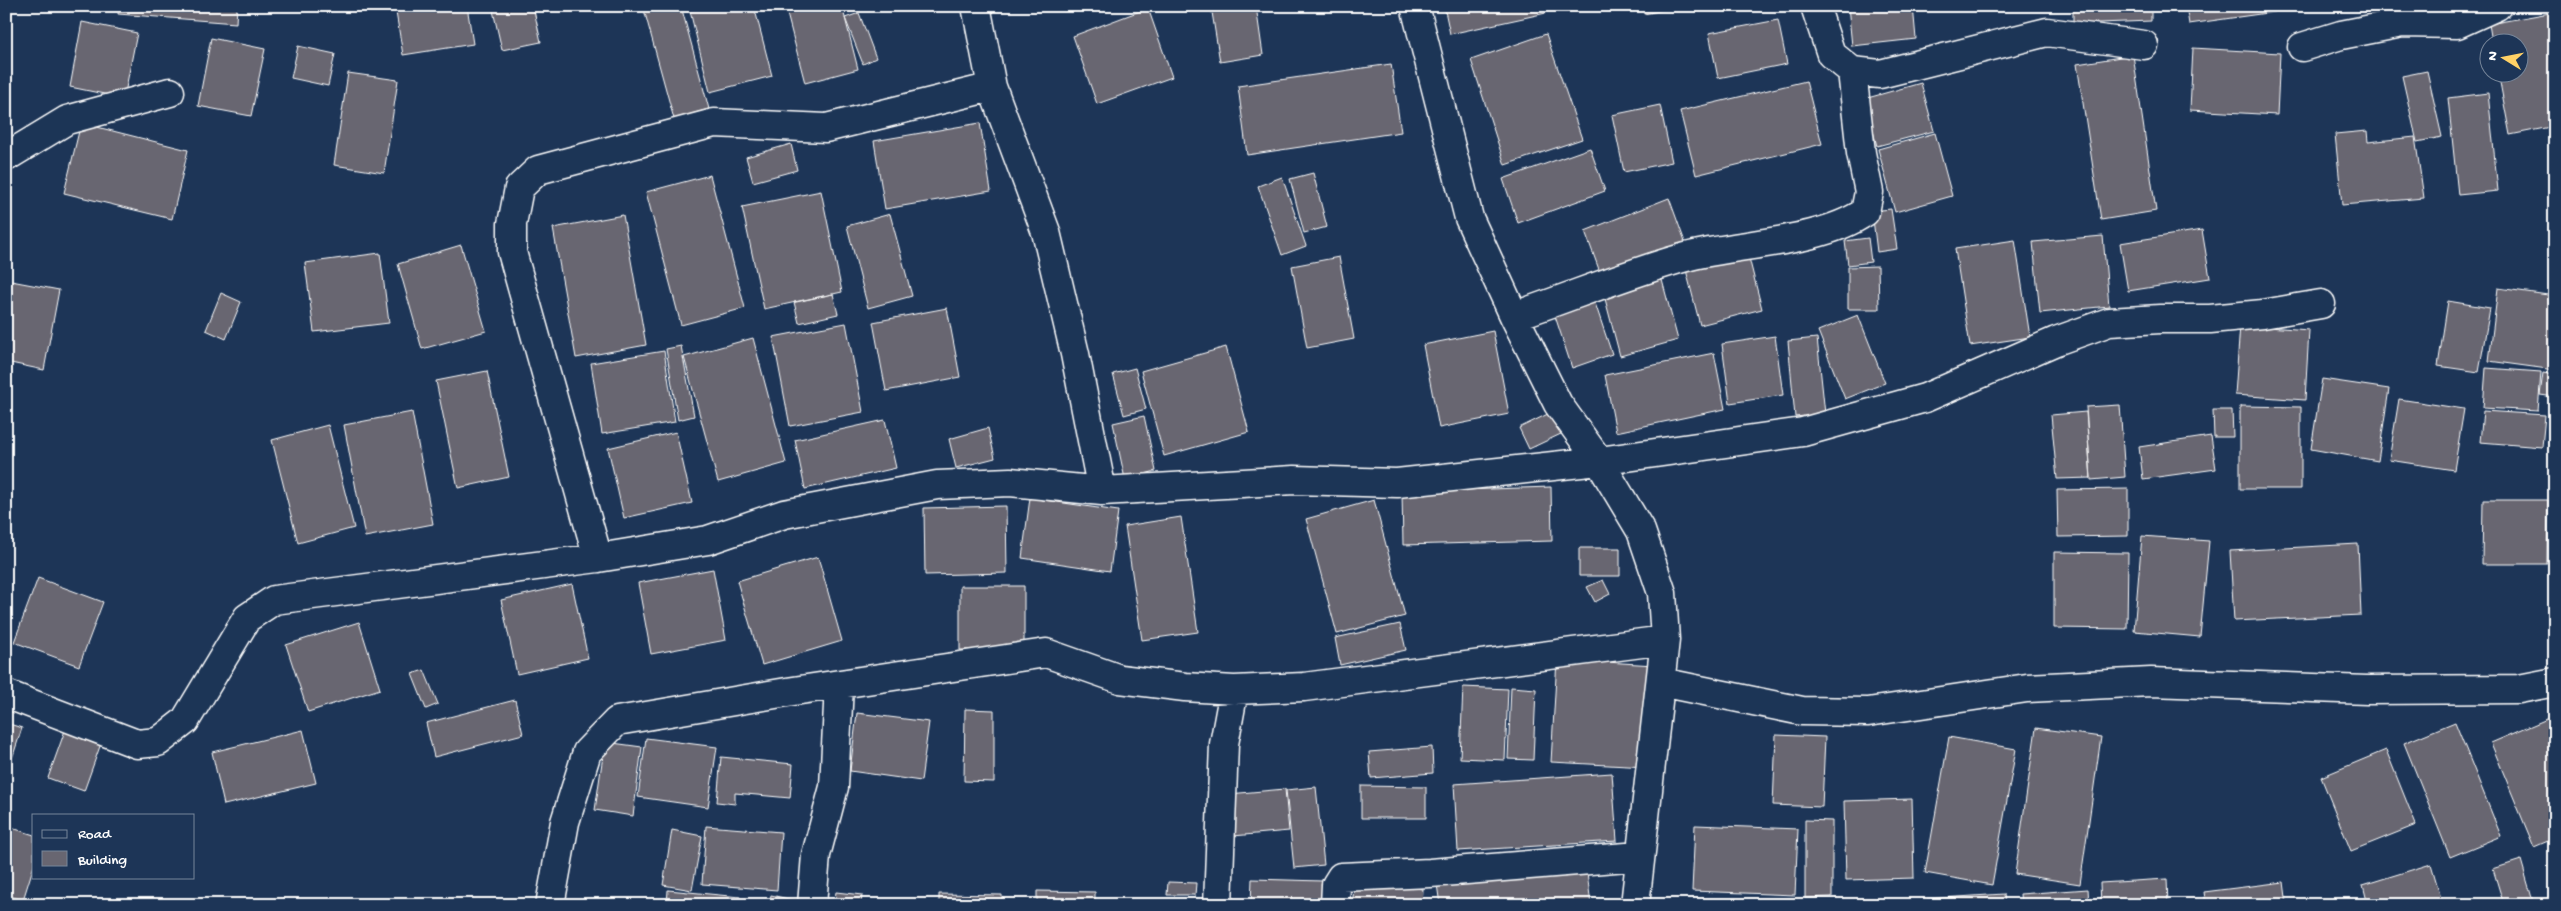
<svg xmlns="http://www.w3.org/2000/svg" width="2561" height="911" font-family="'Gochi Hand',sans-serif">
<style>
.building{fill:#686671;stroke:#fff}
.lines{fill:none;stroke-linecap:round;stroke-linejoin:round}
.street-casing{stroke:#fff;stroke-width:31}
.street{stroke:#1d3557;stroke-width:28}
</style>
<rect width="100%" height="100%" fill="#1d3557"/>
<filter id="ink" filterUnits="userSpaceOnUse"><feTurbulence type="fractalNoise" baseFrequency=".02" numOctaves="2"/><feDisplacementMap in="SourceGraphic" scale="10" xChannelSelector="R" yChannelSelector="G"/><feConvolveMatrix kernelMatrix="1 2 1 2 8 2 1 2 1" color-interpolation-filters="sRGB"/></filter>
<g filter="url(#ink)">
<path class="building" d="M 119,6 L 237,6 L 236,23 L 118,14 Z
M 395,6 L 467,6 L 473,44 L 403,55 Z
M 492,6 L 533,6 L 541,42 L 502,50 Z
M 643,6 L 681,6 L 709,109 L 674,119 Z
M 711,6 L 754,6 L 772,76 L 710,92 L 690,11 Z
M 785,6 L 842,6 L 858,69 L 805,83 Z
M 1211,6 L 1256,6 L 1263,55 L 1220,62 Z
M 1444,6 L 1545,6 L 1546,13 L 1450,34 Z
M 1643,6 L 1684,6 L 1644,14 Z
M 1848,6 L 1913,6 L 1916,39 L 1852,46 Z
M 2073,6 L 2151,6 L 2151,21 L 2073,24 Z
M 2186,6 L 2274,6 L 2274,12 L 2189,24 Z
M 1148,8 L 1172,77 L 1097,104 L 1073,36 Z
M 2555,12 L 2555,126 L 2510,135 L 2498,72 L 2518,72 L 2518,42 L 2492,42 L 2489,24 Z
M 859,13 L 876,58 L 863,64 L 845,18 Z
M 1778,20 L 1787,64 L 1718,78 L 1709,33 Z
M 82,22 L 137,33 L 124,98 L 70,87 Z
M 1546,34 L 1582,139 L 1505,165 L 1471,60 Z
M 211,38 L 265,49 L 251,116 L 198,106 Z
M 298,46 L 335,54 L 328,86 L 291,78 Z
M 2193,48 L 2280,53 L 2277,115 L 2190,110 Z
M 2133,55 L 2156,211 L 2101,220 L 2077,64 Z
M 1391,64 L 1401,132 L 1247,155 L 1238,86 Z
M 2427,71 L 2442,137 L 2417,142 L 2402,76 Z
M 348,73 L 398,80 L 384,173 L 334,165 Z
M 1806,81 L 1822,144 L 1696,175 L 1680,111 Z
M 1921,83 L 1934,131 L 1877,146 L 1864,99 Z
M 2488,93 L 2498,191 L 2458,195 L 2448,98 Z
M 1660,105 L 1672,162 L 1624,172 L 1612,115 Z
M 81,123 L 188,150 L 172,219 L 64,193 Z
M 980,123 L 991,191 L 885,209 L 874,141 Z
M 2367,131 L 2368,142 L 2415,137 L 2424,198 L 2342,205 L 2335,134 Z
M 1935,133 L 1952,196 L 1895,212 L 1878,149 Z
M 791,144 L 797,170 L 753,182 L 746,157 Z
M 1590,148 L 1605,191 L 1518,223 L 1503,179 Z
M 1313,173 L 1327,227 L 1304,233 L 1290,179 Z
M 710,175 L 745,308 L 681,325 L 646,192 Z
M 1282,177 L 1306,246 L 1282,255 L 1258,186 Z
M 821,191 L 842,292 L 764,309 L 742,207 Z
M 1669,198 L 1685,242 L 1601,275 L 1585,231 Z
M 1891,209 L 1897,249 L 1877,252 L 1872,211 Z
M 890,214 L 912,296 L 868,308 L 847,226 Z
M 623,215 L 646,345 L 576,358 L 553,228 Z
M 2202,230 L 2210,278 L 2128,291 L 2120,243 Z
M 2103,236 L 2109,306 L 2040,313 L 2033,242 Z
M 1868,238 L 1871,262 L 1848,265 L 1845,241 Z
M 2015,240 L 2030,337 L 1970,346 L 1955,249 Z
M 461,245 L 486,331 L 422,349 L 398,264 Z
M 1747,250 L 1762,309 L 1700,325 L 1685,266 Z
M 380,253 L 389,323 L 314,332 L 305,263 Z
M 1339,257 L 1354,339 L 1307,348 L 1292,266 Z
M 1878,266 L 1879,309 L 1848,309 L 1848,267 Z
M 6,280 L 59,290 L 44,370 L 6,362 Z
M 1662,280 L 1678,340 L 1620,356 L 1604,295 Z
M 2498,288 L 2555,296 L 2555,370 L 2489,361 Z
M 221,293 L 241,302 L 226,339 L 206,330 Z
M 833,294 L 838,314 L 799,323 L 794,302 Z
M 1594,300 L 1612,354 L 1572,368 L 1554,313 Z
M 2448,301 L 2490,308 L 2479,372 L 2438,366 Z
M 947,308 L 960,377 L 886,391 L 873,322 Z
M 1858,315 L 1885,383 L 1845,399 L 1818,331 Z
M 846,323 L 863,412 L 790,426 L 773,337 Z
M 2240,325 L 2309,330 L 2305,400 L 2235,395 Z
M 1493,331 L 1509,414 L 1439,428 L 1423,345 Z
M 1775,336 L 1783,395 L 1730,403 L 1722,344 Z
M 753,338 L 786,463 L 718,482 L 684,357 Z
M 1817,338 L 1825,414 L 1795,417 L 1788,341 Z
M 681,346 L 694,416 L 678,420 L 666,349 Z
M 1226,347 L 1249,432 L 1164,456 L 1141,371 Z
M 664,351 L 675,422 L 602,434 L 591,363 Z
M 1714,353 L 1725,409 L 1616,432 L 1605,375 Z
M 1135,368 L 1146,409 L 1124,415 L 1113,374 Z
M 2486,368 L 2541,372 L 2538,411 L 2483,408 Z
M 487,371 L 509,477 L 458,488 L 436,381 Z
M 2543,373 L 2555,375 L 2555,397 L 2540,395 Z
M 2322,379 L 2389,389 L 2378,461 L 2311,449 Z
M 2399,399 L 2464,409 L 2454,470 L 2389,460 Z
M 2120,405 L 2125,477 L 2091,480 L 2086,407 Z
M 2240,406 L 2301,407 L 2301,489 L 2240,489 Z
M 2213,410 L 2232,410 L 2233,437 L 2214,437 Z
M 2483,411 L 2545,415 L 2542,447 L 2480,442 Z
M 412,412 L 433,524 L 365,537 L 344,425 Z
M 1552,412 L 1563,433 L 1529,449 L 1519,428 Z
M 2086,412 L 2091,478 L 2057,479 L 2051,415 Z
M 1144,416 L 1156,471 L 1125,479 L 1113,423 Z
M 885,420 L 896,468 L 805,489 L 795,440 Z
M 328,425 L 354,528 L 298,543 L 272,440 Z
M 988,428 L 995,458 L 956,468 L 949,439 Z
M 676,432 L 692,503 L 624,518 L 608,448 Z
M 2211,436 L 2216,469 L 2143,479 L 2139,447 Z
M 1551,487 L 1552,541 L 1403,545 L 1402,492 Z
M 2128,489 L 2128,536 L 2058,537 L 2057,490 Z
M 1030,498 L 1118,511 L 1110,571 L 1022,558 Z
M 1374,500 L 1405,616 L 1337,634 L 1306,519 Z
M 2483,500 L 2548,500 L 2547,564 L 2482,564 Z
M 1006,506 L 1007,573 L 925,575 L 924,508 Z
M 1181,517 L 1198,632 L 1142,640 L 1125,526 Z
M 2142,536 L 2209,541 L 2200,637 L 2134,631 Z
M 2358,544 L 2361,615 L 2234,621 L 2230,551 Z
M 1579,548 L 1620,548 L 1620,576 L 1579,576 Z
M 2054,552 L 2128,553 L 2127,629 L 2054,628 Z
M 818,557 L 842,641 L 762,665 L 737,581 Z
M 713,569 L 726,640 L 651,654 L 638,583 Z
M 38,578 L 103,602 L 79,666 L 14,642 Z
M 1603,580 L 1610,594 L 1595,602 L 1587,587 Z
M 572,584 L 588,658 L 517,674 L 501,600 Z
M 960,586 L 1024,586 L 1024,649 L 960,650 Z
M 359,622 L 380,689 L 308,712 L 286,645 Z
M 1400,624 L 1406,650 L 1340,665 L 1335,638 Z
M 1557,659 L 1654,665 L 1647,767 L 1551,762 Z
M 424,670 L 438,704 L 426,709 L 412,674 Z
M 1463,687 L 1508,689 L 1505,760 L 1460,758 Z
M 1511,687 L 1536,689 L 1533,760 L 1508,759 Z
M 515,700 L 523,734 L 434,757 L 426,723 Z
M 965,709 L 994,710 L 994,782 L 964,781 Z
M 857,713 L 929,722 L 921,781 L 850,771 Z
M 2554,716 L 2555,838 L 2534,847 L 2491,743 Z
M 68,722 L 104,735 L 84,791 L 48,778 Z
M 2455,722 L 2501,836 L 2450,857 L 2404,743 Z
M 6,723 L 22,728 L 8,771 L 6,771 Z
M 2036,728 L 2101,737 L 2080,884 L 2015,874 Z
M 303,730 L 316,783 L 224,805 L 212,752 Z
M 1776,735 L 1825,737 L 1822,807 L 1773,805 Z
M 1949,737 L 2016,749 L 1992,885 L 1925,873 Z
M 646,738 L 717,747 L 708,807 L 638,797 Z
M 605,742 L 642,747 L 633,816 L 595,810 Z
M 1432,747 L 1433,773 L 1371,778 L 1369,752 Z
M 2386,750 L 2416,825 L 2351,851 L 2321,777 Z
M 721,757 L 793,764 L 790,798 L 735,793 L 735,804 L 717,802 Z
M 1612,773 L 1617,841 L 1458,851 L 1454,784 Z
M 1361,786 L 1426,787 L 1426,818 L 1361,818 Z
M 1316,787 L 1324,865 L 1294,868 L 1286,790 Z
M 1285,789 L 1289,831 L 1233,836 L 1229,794 Z
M 1912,799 L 1914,878 L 1846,880 L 1844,801 Z
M 1805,820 L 1832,821 L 1832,897 L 1805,898 Z
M 1695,825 L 1798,829 L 1795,895 L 1692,891 Z
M 6,826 L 34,835 L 34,865 L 23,900 L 6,895 Z
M 706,826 L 781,832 L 777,890 L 702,884 Z
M 672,830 L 702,836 L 692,890 L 663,885 Z
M 2521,860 L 2534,905 L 2504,905 L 2493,869 Z
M 1586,864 L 1591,905 L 1440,905 L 1437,884 Z
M 2431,864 L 2443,905 L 2368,905 L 2363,885 Z
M 1252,879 L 1322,881 L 1321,905 L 1251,905 Z
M 2167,879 L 2168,905 L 2101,905 L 2100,883 Z
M 1168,882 L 1196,883 L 1195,895 L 1167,895 Z
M 1355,882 L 1423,889 L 1422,905 L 1352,905 Z
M 2284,882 L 2287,905 L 2206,905 L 2204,892 Z
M 2088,889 L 2089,905 L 2021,905 L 2020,894 Z
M 668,890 L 740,897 L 740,905 L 667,905 Z
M 1037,891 L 1095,892 L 1095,905 L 1011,905 L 1037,904 Z
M 836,892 L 862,895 L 861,905 L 834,905 Z
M 939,894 L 1002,895 L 1002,905 L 939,905 Z
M 2004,894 L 2005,905 L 1927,905 L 1927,899 Z
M 771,895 L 797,901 L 797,905 L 769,905 Z"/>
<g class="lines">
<g class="street-casing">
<path id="street" d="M 976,6 L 992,87 L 1046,232 L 1075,354 L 1102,491
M 1415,6 L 1469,218 L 1514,316 L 1558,404 L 1599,461 L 1641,531 L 1662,593 L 1665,640 L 1635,905
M 1815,6 L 1831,54 L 1852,71 L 1880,74 L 2047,32 L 2144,45
M 2302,47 L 2341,35 L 2402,23 L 2457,24 L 2497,6
M 6,157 L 67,120 L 170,92
M 1514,316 C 1571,297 1628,273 1686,257 C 1739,243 1821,243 1865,212 L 1869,192 L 1861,153 L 1852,71
M 598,558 L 512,252 L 512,224 L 519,188 L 538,170 L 714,123 L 826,128 L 992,87
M 1661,682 L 1802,711 L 1868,712 L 2027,688 L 2151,682 L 2367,690 L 2519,689 L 2555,682
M 6,694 L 137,744 L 158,742 L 185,721 L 247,618 L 274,600 L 598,558 L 708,540 L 784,514 L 937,485 L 1010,482 L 1102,491 L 1294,480 L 1397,483 L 1599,461 L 1803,432 L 1925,398 L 2056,341 L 2109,322 L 2160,319 L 2210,319 L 2263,314 L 2321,304
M 550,905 L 565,822 L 587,752 L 617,721 L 787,692 L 1046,653 L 1120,679 L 1185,687 L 1234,690 L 1304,687 L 1665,640
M 812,905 L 816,855 L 834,787 L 839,685
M 1218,905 L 1224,744 L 1234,690
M 1335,905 L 1336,885 L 1341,877 L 1430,873 L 1639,856"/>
</g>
<use href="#street" class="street"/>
</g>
</g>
<rect width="2561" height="911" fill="none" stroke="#1d3557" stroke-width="25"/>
<rect x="12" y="12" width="2536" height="886" fill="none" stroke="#fff" stroke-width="2" filter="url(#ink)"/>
<rect x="32" y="814" width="162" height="65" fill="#1d3557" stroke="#77869a"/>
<rect x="42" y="830" width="25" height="8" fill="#1d3557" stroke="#77869a"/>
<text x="78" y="838" font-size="15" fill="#ffffff">Road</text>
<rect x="42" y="851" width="25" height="15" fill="#686671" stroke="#77869a"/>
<text x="78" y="864" font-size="15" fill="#ffffff">Building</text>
<g transform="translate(2504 58) rotate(280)"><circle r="24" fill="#1d3557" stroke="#77869a"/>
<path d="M0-4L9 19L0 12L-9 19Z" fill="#ffd166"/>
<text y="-8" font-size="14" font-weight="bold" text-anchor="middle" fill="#ffffff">N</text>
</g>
</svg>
